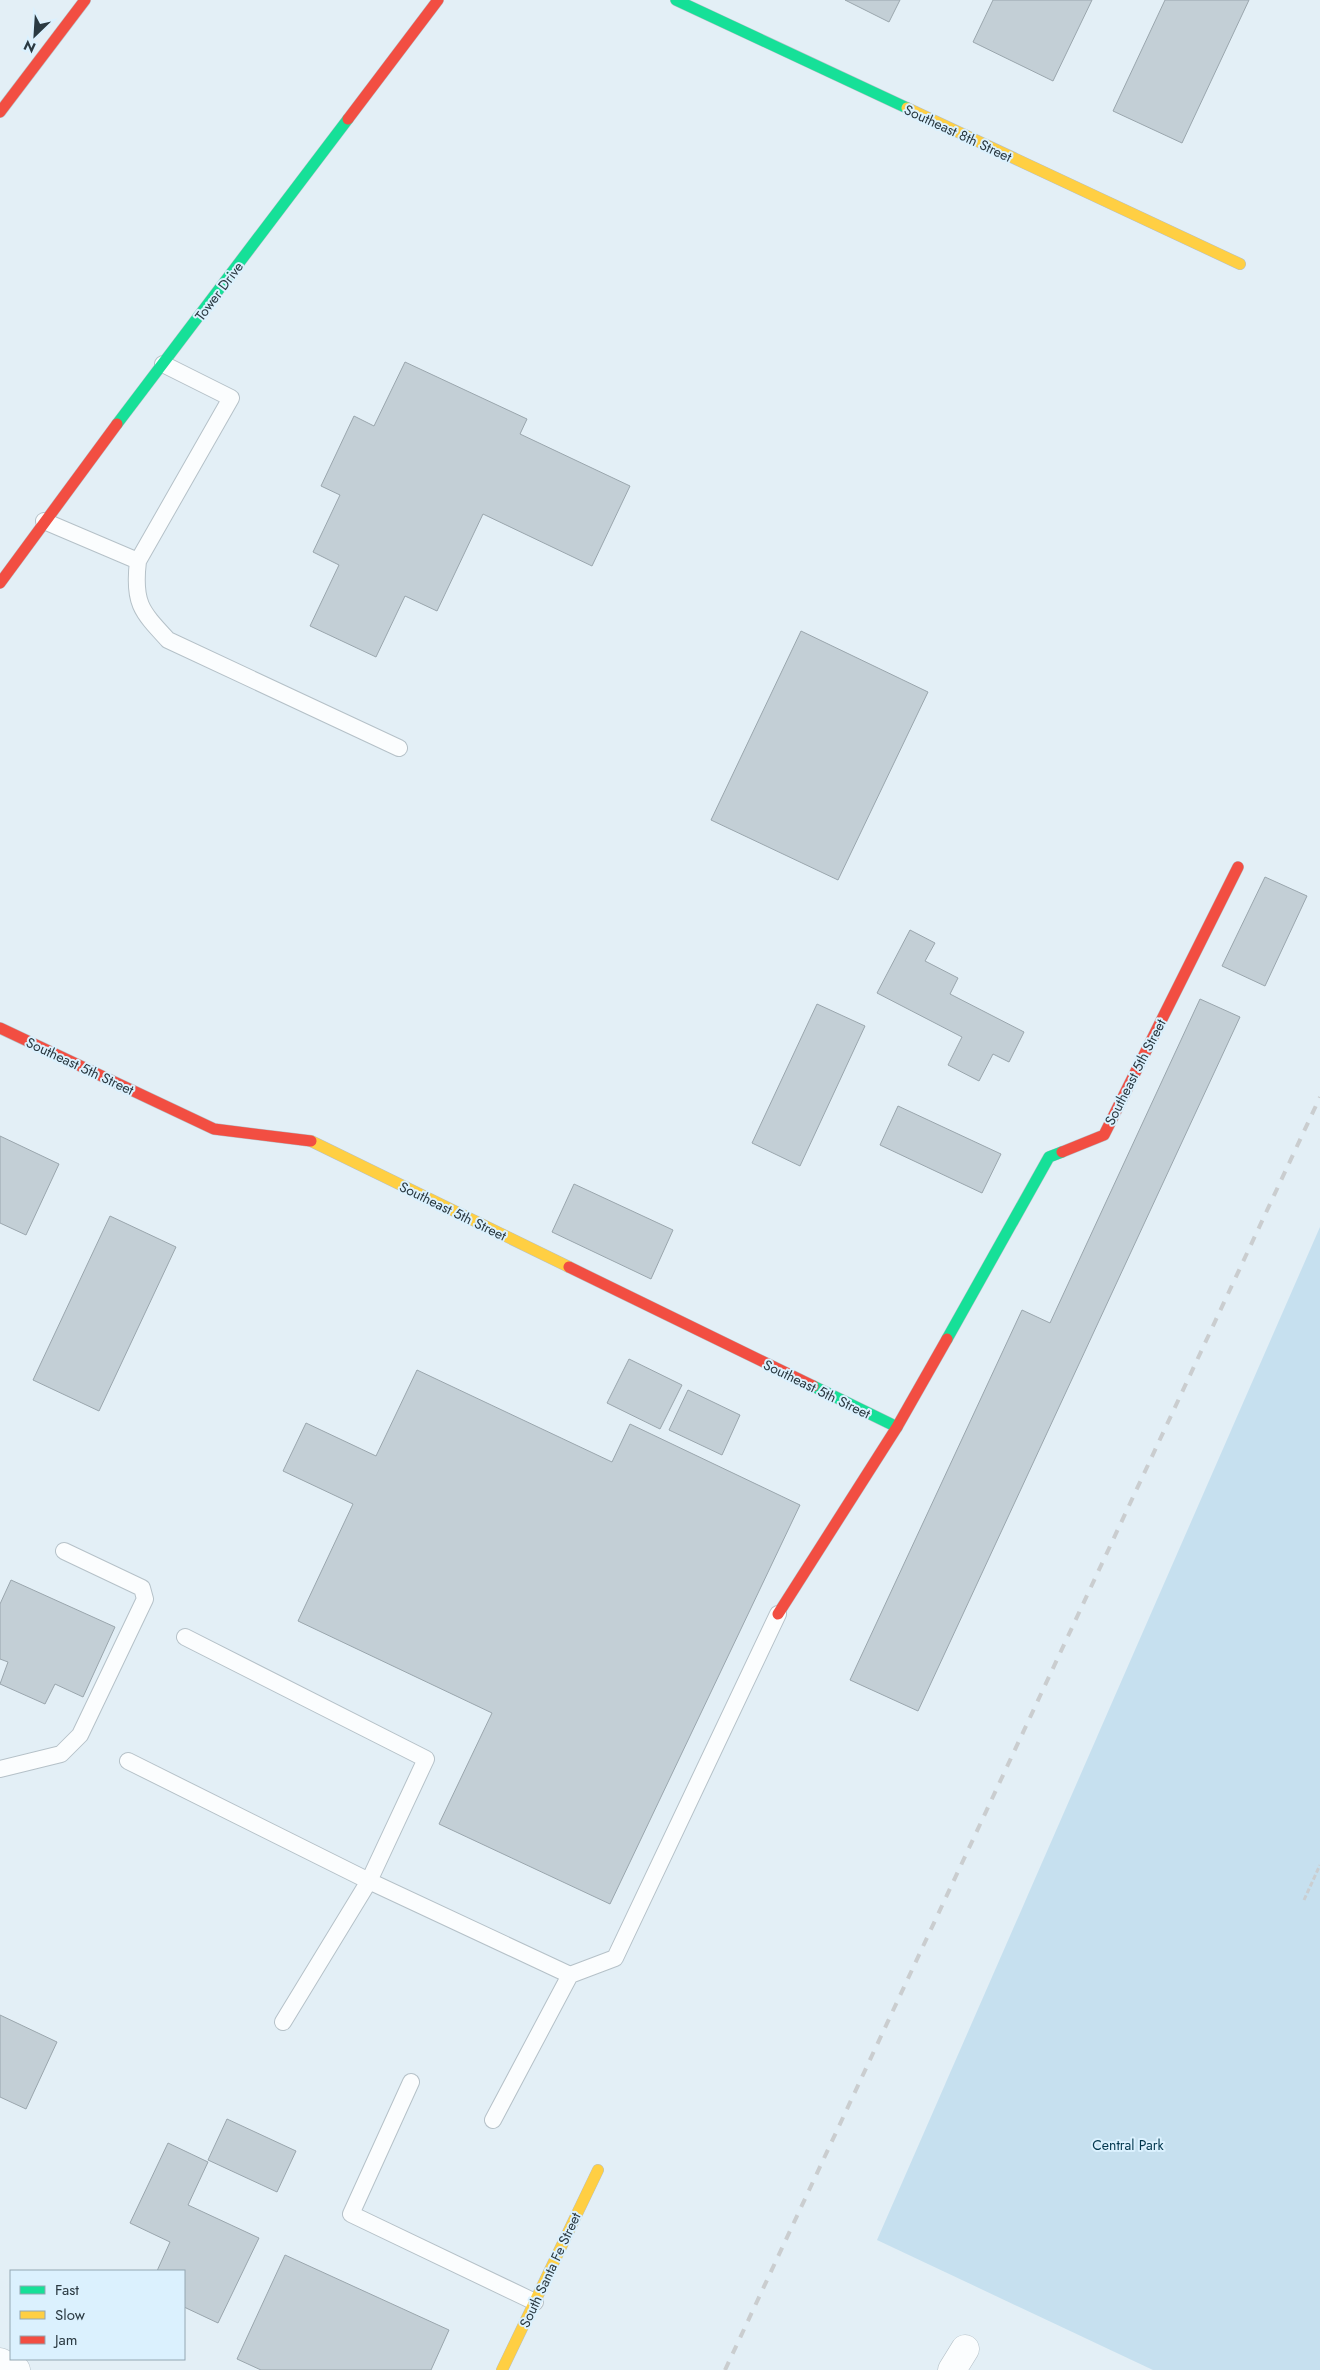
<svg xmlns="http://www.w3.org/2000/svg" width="1320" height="2370" font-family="Jost,sans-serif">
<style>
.green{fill:#c6e0ef}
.building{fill:#c3cfd6;stroke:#9aa6ad}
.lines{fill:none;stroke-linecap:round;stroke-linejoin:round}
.lane-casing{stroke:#b5c1c8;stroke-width:18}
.street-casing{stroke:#b5c1c8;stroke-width:29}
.fast-casing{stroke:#b5c1c8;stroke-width:12}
.slow-casing{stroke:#b5c1c8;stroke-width:12}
.jam-casing{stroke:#b5c1c8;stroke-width:12}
.path{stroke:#caced1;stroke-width:3;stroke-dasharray:5 2.5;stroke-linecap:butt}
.lane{stroke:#fbfdfe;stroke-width:16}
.street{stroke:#fbfdfe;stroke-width:28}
.fast{stroke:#16e098;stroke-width:11}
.slow{stroke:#ffcf43;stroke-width:11}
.jam{stroke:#f24e42;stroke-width:11}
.rail{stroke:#cacdcf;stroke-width:4;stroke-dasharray:9 9;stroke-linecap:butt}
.labels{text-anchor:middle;stroke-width:4;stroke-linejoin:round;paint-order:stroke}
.street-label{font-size:14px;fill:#2a3941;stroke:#dbf1fe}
.park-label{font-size:14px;fill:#00364d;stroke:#dbf1fe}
</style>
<rect width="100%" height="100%" fill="#e3eff6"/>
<path class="green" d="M 1320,1227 L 1320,2370 L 1153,2370 L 877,2240 Z"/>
<path class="building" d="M 845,0 L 900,0 L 889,22 Z
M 993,0 L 1092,0 L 1053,81 L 973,42 Z
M 1165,0 L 1249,0 L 1182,143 L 1113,111 Z
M 405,362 L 527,419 L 520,434 L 630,486 L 592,566 L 483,514 L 437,611 L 405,596 L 376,657 L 310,626 L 339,565 L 313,552 L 340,495 L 321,486 L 354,416 L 374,426 Z
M 801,631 L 928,692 L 838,880 L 711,820 Z
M 1265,877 L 1307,896 L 1265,986 L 1222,966 Z
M 910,930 L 935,943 L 925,961 L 958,978 L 950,994 L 1024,1032 L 1009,1062 L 993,1054 L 979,1081 L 948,1065 L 962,1037 L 877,993 Z
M 1200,999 L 1240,1017 L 918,1711 L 850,1680 L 1022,1310 L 1050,1323 Z
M 817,1004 L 865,1026 L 800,1166 L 752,1143 Z
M 898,1106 L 1001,1154 L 982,1193 L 880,1145 Z
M 0,1136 L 59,1164 L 26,1235 L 0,1223 Z
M 574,1184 L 673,1230 L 651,1279 L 552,1232 Z
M 110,1216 L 176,1247 L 99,1411 L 33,1380 Z
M 629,1359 L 682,1385 L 660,1429 L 607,1403 Z
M 417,1370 L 612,1462 L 630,1424 L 800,1505 L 610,1904 L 439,1824 L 492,1713 L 298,1621 L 353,1504 L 283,1471 L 306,1423 L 376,1456 Z
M 688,1390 L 740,1415 L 722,1455 L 669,1430 Z
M 11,1580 L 115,1627 L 83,1697 L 55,1684 L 45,1704 L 0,1684 L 8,1662 L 0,1659 L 0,1604 Z
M 0,2015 L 57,2042 L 26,2109 L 0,2097 Z
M 227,2119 L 296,2151 L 277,2192 L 208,2160 Z
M 168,2143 L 208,2162 L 188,2205 L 259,2238 L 218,2323 L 184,2307 L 184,2271 L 157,2271 L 170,2242 L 130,2223 Z
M 285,2255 L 449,2330 L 431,2370 L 261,2370 L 237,2359 Z"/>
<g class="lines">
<g class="lane-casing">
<path id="lane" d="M 44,521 L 138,561 L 231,398 L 163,364
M 138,561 C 133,603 141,611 168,640 L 399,748
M 128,1761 L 369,1881 L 426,1759 L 185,1637
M 0,1769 L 61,1754 L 80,1735 L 145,1599 L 142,1588 L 64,1551
M 570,1975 L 615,1958 L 778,1614
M 283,2022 L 369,1881 L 570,1975 L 493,2120
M 411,2082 L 351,2214 L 535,2302"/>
</g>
<g class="street-casing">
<path id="street" d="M 0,2362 L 16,2370
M 952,2370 L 965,2349"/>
</g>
<g class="fast-casing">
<path id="fast" d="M 676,0 L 907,108
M 117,424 L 348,119
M 947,1339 L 1049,1157 L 1062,1152
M 813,1386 L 897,1427"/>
</g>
<g class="slow-casing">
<path id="slow" d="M 907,108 L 1240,264
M 311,1141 L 569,1267
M 502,2370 L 598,2170"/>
</g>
<g class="jam-casing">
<path id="jam" d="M 0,112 L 85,0
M 348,119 L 438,0
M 0,583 L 117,424
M 0,1028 L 214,1129 L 311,1141
M 1062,1152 L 1104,1135 L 1238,867
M 569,1267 L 813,1386
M 778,1614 L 897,1427 L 947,1339"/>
</g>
<path class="path" d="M 1304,1900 L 1320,1865"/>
<use href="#lane" class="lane"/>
<use href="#street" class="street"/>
<use href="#fast" class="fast"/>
<use href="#slow" class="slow"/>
<use href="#jam" class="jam"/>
<path class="rail" d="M 725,2370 L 1320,1097"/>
</g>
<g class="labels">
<g class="street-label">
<text transform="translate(958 133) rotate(25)" y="5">Southeast 8th Street</text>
<text transform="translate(219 291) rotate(-53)" y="5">Tower Drive</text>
<text transform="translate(80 1066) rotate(25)" y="5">Southeast 5th Street</text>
<text transform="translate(1135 1072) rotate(-63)" y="5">Southeast 5th Street</text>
<text transform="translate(453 1211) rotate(26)" y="5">Southeast 5th Street</text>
<text transform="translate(817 1389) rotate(26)" y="5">Southeast 5th Street</text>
<text transform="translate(550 2270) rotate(-65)" y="5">South Santa Fe Street</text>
</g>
<g class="park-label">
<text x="1128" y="2150">Central Park</text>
</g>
</g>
<rect x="10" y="2270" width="175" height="90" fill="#dbf1fe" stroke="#94a7b2"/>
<rect x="20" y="2286" width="25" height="8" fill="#16e098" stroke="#94a7b2"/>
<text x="55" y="2295" font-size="15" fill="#2a3941">Fast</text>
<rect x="20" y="2311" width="25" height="8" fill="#ffcf43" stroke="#94a7b2"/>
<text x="55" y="2320" font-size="15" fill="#2a3941">Slow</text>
<rect x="20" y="2336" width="25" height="8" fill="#f24e42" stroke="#94a7b2"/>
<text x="55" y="2345" font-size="15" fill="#2a3941">Jam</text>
<g transform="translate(35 35) rotate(205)" stroke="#dbf1fe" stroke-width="4" paint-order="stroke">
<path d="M0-4L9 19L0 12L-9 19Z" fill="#2a3941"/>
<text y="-8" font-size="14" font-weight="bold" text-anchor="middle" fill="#2a3941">N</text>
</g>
</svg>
